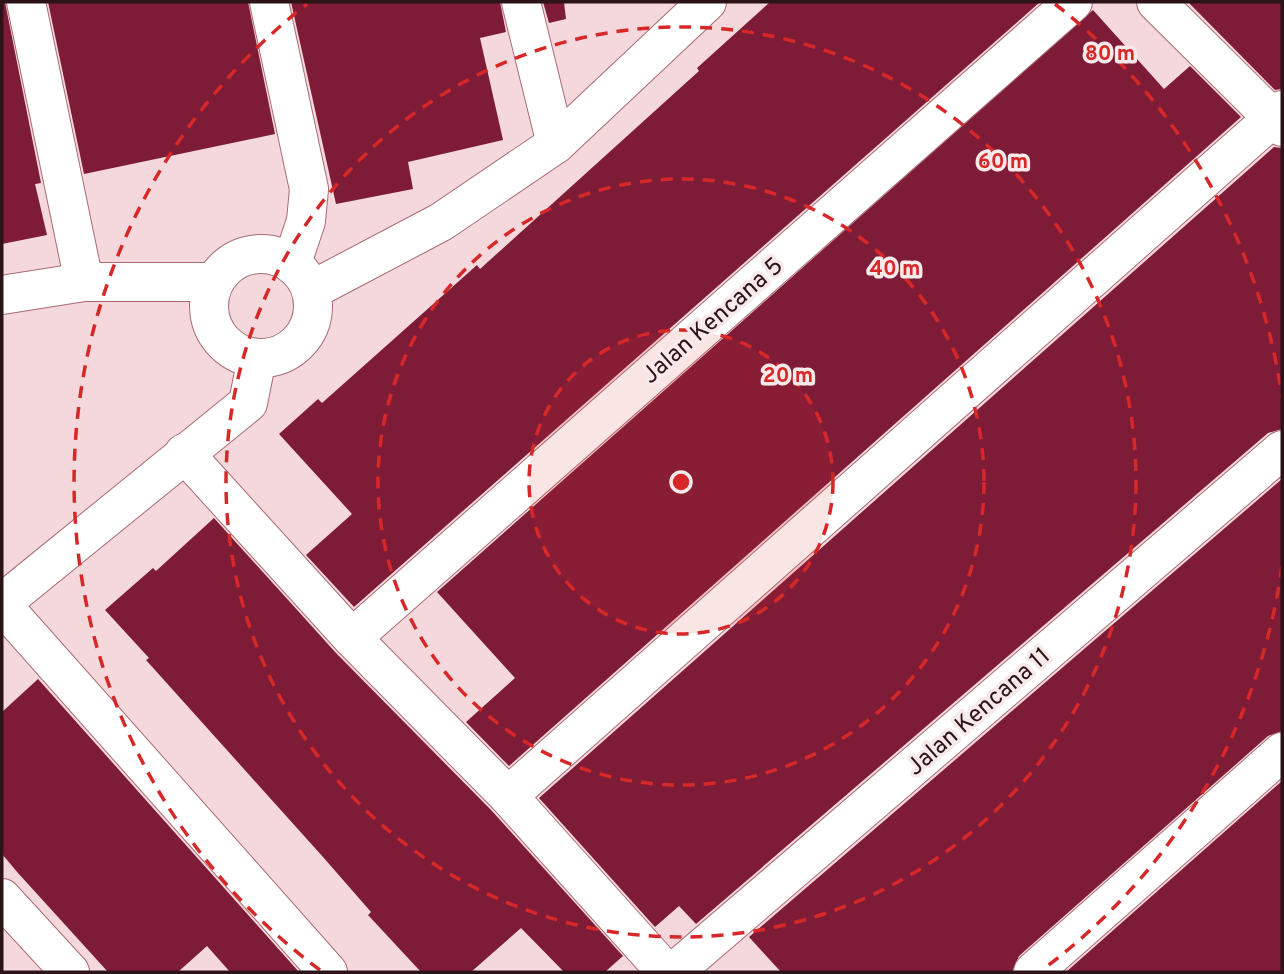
<svg xmlns="http://www.w3.org/2000/svg" width="1284" height="974" font-family="Overpass,sans-serif">
<style>
.building{fill:#7e1c37}
.lines{fill:none;stroke-linecap:round;stroke-linejoin:round}
.street-casing{stroke:#aa6a74;stroke-width:40}
.street{stroke:#fff;stroke-width:38}
.ring{fill:none;stroke:#d62828;stroke-width:3.5;stroke-dasharray:12 9}
.labels{text-anchor:middle;stroke-width:7;stroke-linejoin:round;paint-order:stroke}
.street-label{font-size:24px;fill:#2c1317;stroke:#f8e9eb}
.centre{fill:#d62828;stroke:#f8e9eb;stroke-width:3.5}
.ring-label{font-size:21px;text-anchor:middle;font-weight:bold;fill:#d62828;stroke:#f8e9eb;stroke-width:7;stroke-linejoin:round;paint-order:stroke}
</style>
<rect width="100%" height="100%" fill="#f5d8db"/>
<g class="building">
<polygon points="2,2 5,2 41,183 35,184 47,235 2,244"/>
<polygon points="48,2 248,2 275,134 84,174"/>
<polygon points="291,2 500,2 506,32 480,38 503,140 408,162 413,189 336,204"/>
<polygon points="543,2 564,2 566,19 549,23"/>
<polygon points="770,2 1040,2 354,607 306,555 352,514 279,434 318,399 322,403 477,265 480,269 699,71 697,68"/>
<polygon points="1188,2 1282,2 1282,89 1275,90"/>
<polygon points="1093,10 1164,89 1190,66 1241,117 509,766 466,722 515,678 437,592"/>
<polygon points="1274,147 1282,148 1282,429 1268,433 696,924 679,906 655,927 539,798"/>
<polygon points="1282,479 1282,731 1268,736 1019,956 1012,972 781,972 749,937"/>
<polygon points="214,518 336,653 492,811 623,956 605,972 564,972 521,928 471,972 421,972 368,915 371,912 323,857 146,660 149,658 105,610 153,568 156,571"/>
<polygon points="38,679 299,972 230,972 207,946 178,972 108,972 18,873 2,854 2,712"/>
<polygon points="1282,781 1282,972 1066,972"/>
</g>
<g class="lines">
<defs>
<g id="street">
<polyline points="26,2 84,282"/>
<polyline points="269,2 309,189 306,221 292,263"/>
<polyline points="521,2 556,144"/>
<polyline points="1156,2 1282,127"/>
<circle cx="261" cy="306" r="52"/>
<polyline points="312,290 441,222 556,144 707,2"/>
<polyline points="2,295 84,282 213,282"/>
<polyline points="184,453 352,638 508,796 666,972"/>
<polyline points="2,603 248,403 257,358"/>
<polyline points="2,605 328,972"/>
<polyline points="352,638 1073,2"/>
<polyline points="508,796 1282,110"/>
<polyline points="2,898 70,972"/>
<polyline points="674,972 1282,450"/>
<polyline points="1033,972 1282,752"/>
</g>
</defs>
<use href="#street" class="street-casing"/>
<use href="#street" class="street"/>
</g>
<circle cx="681" cy="482" r="152" fill="#d62828" fill-opacity=".12"/>
<g class="ring">
<circle cx="681" cy="482" r="152"/>
<circle cx="681" cy="482" r="303"/>
<circle cx="681" cy="482" r="455"/>
<path d="M1282 566A607 607 0 0 1 1042 970M320 970A607 607 0 0 1 307 4M1055 4A607 607 0 0 1 1282 398"/>
</g>
<g class="labels">
<g class="street-label">
<text transform="translate(712 320) rotate(-41)" y="8">Jalan Kencana 5</text>
<text transform="translate(978 711) rotate(-41)" y="8">Jalan Kencana 11</text>
</g>
</g>
<circle cx="681" cy="482" r="10" class="centre"/>
<g class="ring-label">
<text x="1110" y="60">80 m</text>
<text x="1003" y="168">60 m</text>
<text x="895" y="275">40 m</text>
<text x="788" y="382">20 m</text>
</g>
<rect width="1284" height="974" fill="none" stroke="#2c1317" stroke-width="7"/>
</svg>
